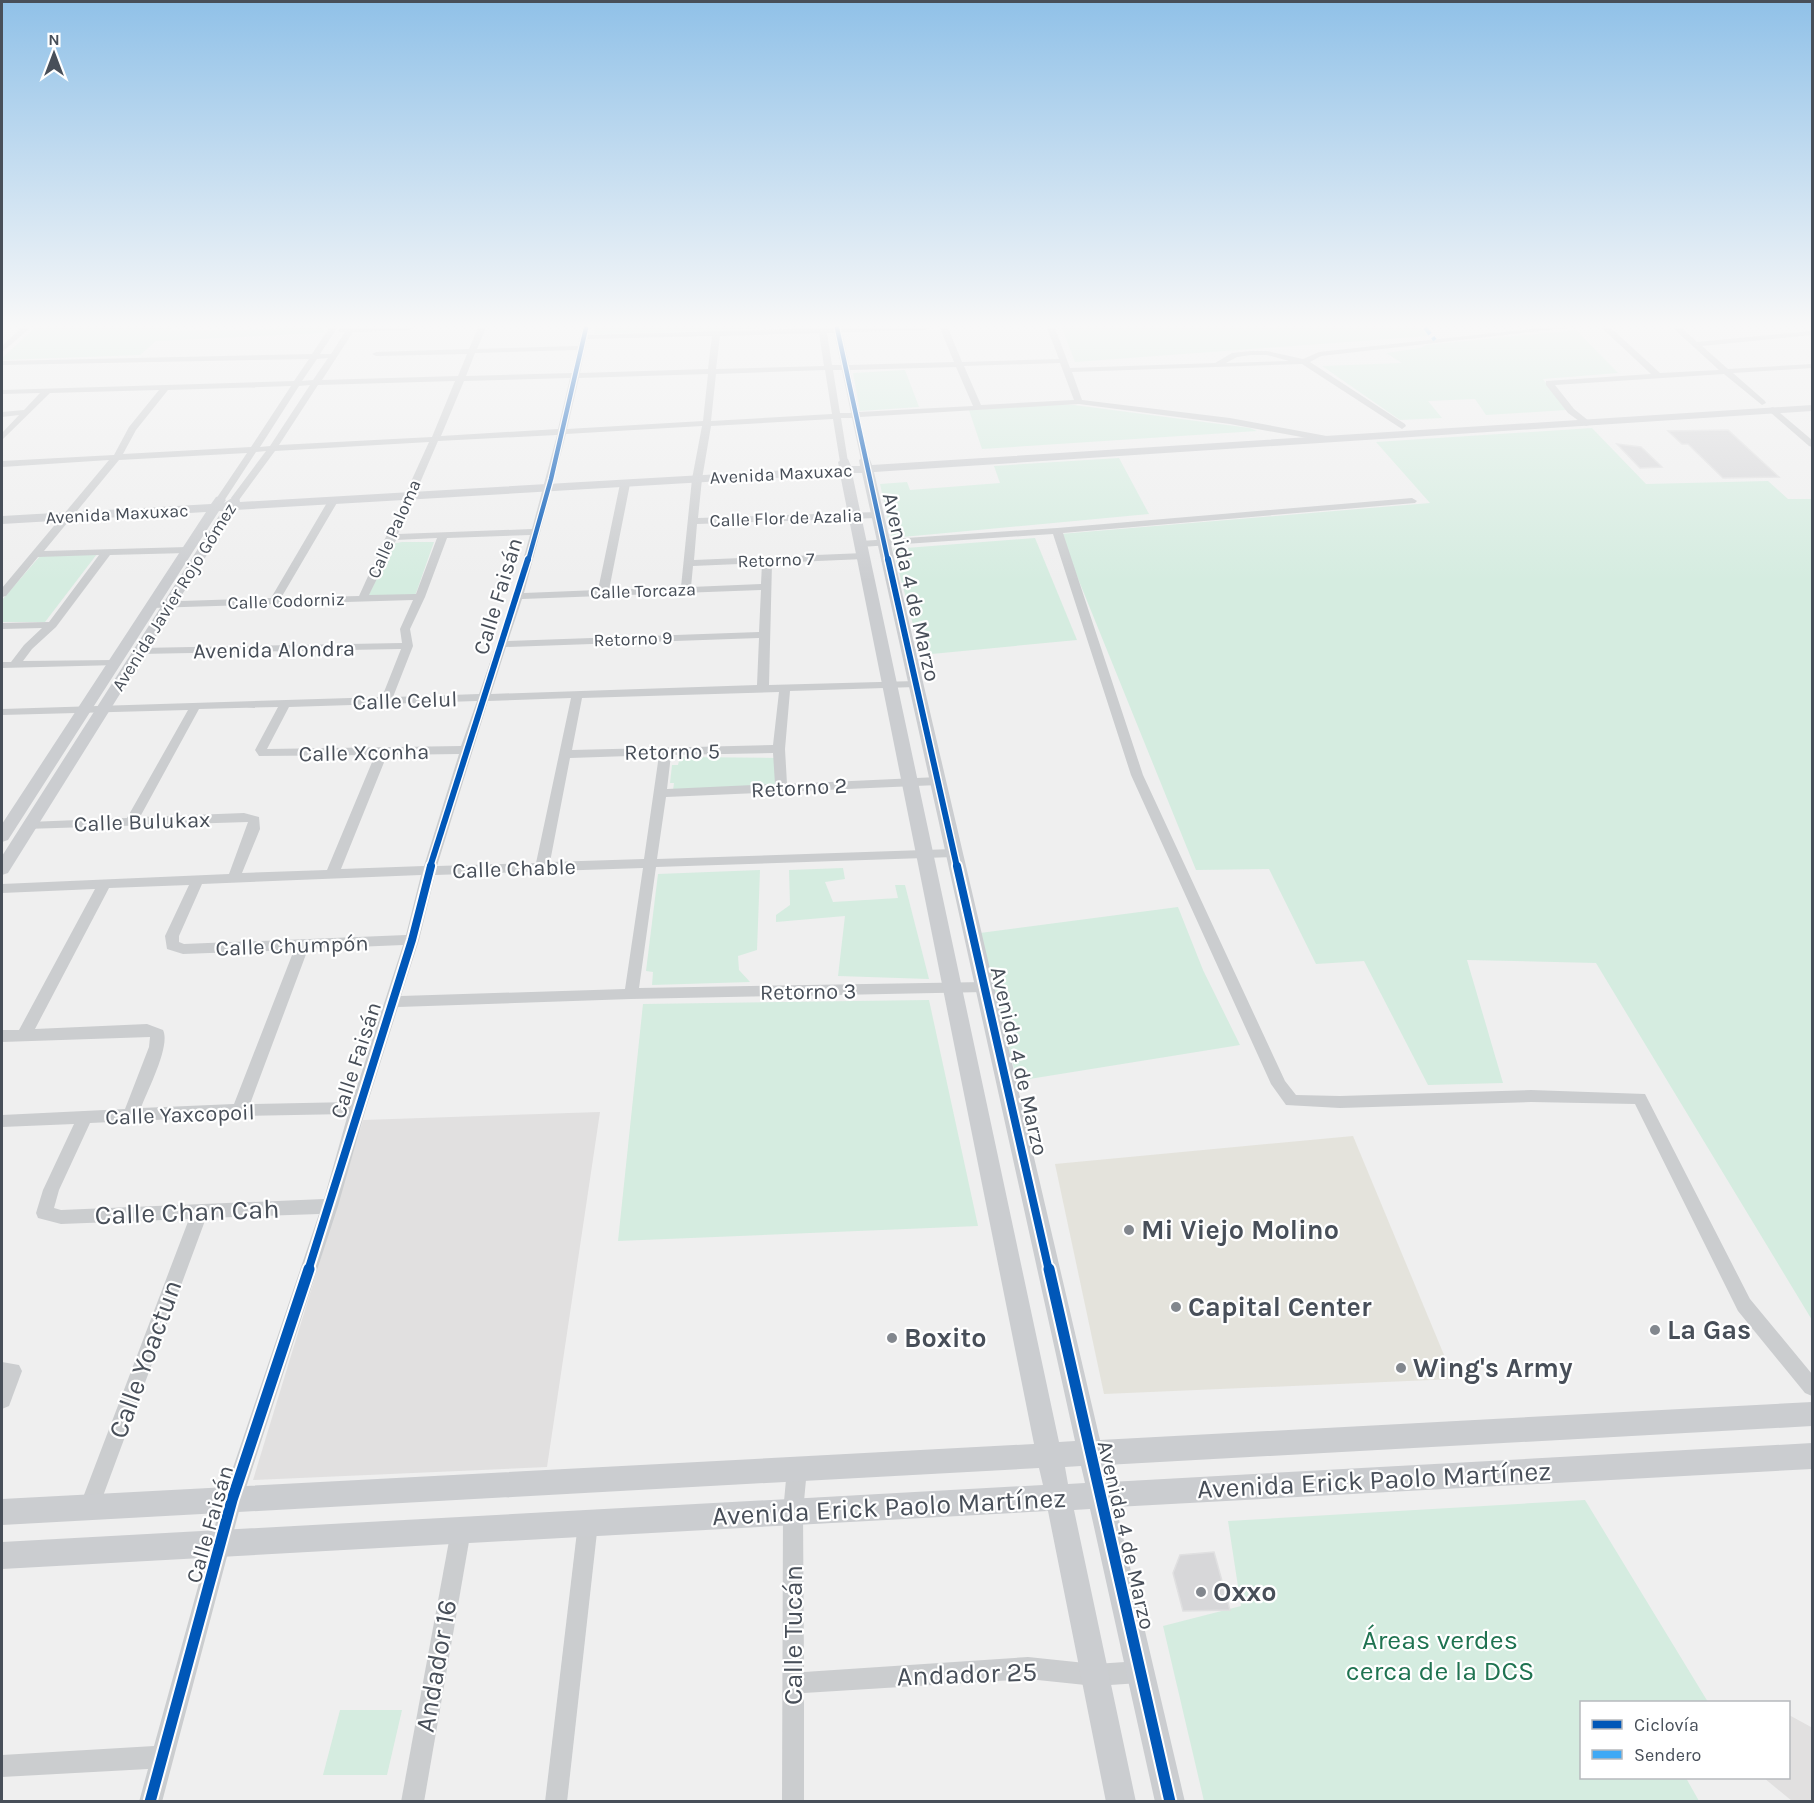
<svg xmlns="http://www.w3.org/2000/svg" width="1814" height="1803" font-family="Karla,sans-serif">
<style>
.commercial{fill:#e4e3dc}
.education{fill:#e1e0e0}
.green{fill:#d5ece0}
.building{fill:#d7d7d9;stroke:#e0e0e1;stroke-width:1.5}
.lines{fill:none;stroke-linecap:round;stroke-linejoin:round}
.street{fill:#cbcdcf;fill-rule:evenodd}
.secondary{fill:#cbcdd0;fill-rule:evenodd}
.quiet{stroke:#3fa9f5;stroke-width:4;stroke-dasharray:8 4;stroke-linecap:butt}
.cycleway-far3-casing{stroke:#fff;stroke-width:7}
.cycleway-far2-casing{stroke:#fff;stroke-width:9}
.cycleway-far1-casing{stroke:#fff;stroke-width:12}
.cycleway-casing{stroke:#fff;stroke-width:15}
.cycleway-far3{stroke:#0057b8;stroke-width:4.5}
.cycleway-far2{stroke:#0057b8;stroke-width:6}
.cycleway-far1{stroke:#0057b8;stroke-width:8}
.cycleway{stroke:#0057b8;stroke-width:11}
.poi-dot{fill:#82878e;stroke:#fff;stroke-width:2}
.labels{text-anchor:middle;stroke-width:4.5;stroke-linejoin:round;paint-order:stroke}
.far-street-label{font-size:18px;fill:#484f59;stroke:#fff}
.street-label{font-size:22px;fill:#484f59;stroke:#fff}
.near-street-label{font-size:27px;fill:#484f59;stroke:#fff}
.near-poi-label{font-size:27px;font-weight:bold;fill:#484f59;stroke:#fff;text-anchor:start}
.near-park-label{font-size:27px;fill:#1f7351;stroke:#fff}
</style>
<rect width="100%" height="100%" fill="#efefef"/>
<polygon class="commercial" points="1353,1136 1454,1379 1104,1394 1055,1164"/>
<g class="education">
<polygon points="600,1112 547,1467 253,1480 363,1120"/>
<polygon points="1789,1715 1811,1727 1812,1715 1812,1801 1792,1801 1764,1778 1788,1778"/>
</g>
<g class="green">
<polygon points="35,328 172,328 170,331 324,328 323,333 156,341 140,355 2,360 2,358"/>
<polygon points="595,328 756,328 756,329 594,334"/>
<polygon points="1062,328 1421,328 1428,336 1075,362"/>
<polygon points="1576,330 1618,373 1543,379 1566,410 1486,415 1475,399 1428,401 1442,418 1400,420 1322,366 1402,363 1386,353 1421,348 1426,345"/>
<polygon points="905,370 919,407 860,411 853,373"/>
<polygon points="1053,404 1074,405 1250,428 1257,431 982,449 969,410"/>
<polygon points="1592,428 1646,484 1768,481 1788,499 1812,499 1812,1320 1596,963 1467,960 1503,1083 1428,1085 1364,961 1316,964 1269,869 1196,870 1060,534 1430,503 1376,442"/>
<polygon points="1119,458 1149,514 892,538 880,484 907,482 910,490 1000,483 994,466"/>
<polygon points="1035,538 1077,640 921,655 893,549"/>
<polygon points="402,542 434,542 415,596 368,597 392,544"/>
<polygon points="97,554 45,622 2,622 2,600 40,556"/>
<polygon points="680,757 778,758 775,789 673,790 674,783 670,783 672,765 678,765"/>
<polygon points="843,868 845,879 825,882 833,902 898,898 895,885 905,885 929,979 838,976 845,916 776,922 776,915 790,905 789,870"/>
<polygon points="760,870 757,950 738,956 739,970 750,982 652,985 653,972 646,971 658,874"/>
<polygon points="1178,907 1203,970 1240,1045 1017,1081 980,933"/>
<polygon points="929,1000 978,1226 618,1241 643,1004"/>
<polygon points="1585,1500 1708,1702 1582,1702 1582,1778 1686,1778 1699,1801 1204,1801 1163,1626 1241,1606 1228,1521"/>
<polygon points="340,1710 402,1710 387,1775 323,1775"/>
</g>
<g class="building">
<polygon points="1728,430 1779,477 1723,478 1688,444 1682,444 1668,431"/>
<polygon points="1617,444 1641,447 1662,467 1640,468"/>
<polygon points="1214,1552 1230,1610 1183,1611 1173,1573 1180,1555"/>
</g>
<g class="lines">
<g class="street">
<polygon points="21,328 30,328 2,352 2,346"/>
<path d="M329,328h8l-17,26h11l14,-22h-6v-4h75l-4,2 -57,2 -31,48 136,-4 9,-22 -91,2 -4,-2 4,-2 93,-3 9,-21h8l-9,21 101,-3 4,-18h8l-2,7 230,-7h111l-4,2 -83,2 7,33 105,-3 -14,-34h8l14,34 97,-3 -12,-31h8l15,40 145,-5 17,-10 19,-2h16l36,8 16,-7 220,-24h27l-245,28 -11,6 95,62 1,2 -4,3 -100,-65 -230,8 10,28 148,18 102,19v4l-3,1 -99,-18 -151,-20 -219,13 9,43 -4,3 -4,-3 -9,-42h-11l7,44 -4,3 -4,-3 -7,-43 -122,7 -9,53 -4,39 179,-6 5,3 -5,3 -180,6 -3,36 170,-7 5,3 -5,3 -92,4 -3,122 147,-4 6,3 -6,3 -126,4 -5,58 2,35 151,-7 6,4 -6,4 -272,12 -9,62 297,-10 6,4 -6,4 -298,10 -17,121 346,-6 5,1 2,4 -2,4 -5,1 -354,7 -233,8 -32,101 -28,98 -96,294 -80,302h-23l9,-33 -146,8v-22l152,-9 68,-246 97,-286 -113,4 -110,297 -7,3 -7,-3 -3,-7 110,-289 -128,5 -23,-6 -2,-5 7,-23 31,-66 -72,3v-12l123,-6 24,-62 1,-10 -148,5v-12h17l76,-141 -93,4v-9l227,-10 19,-52 -223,7 -2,-3 6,-4 98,-4 61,-108 -186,5v-6l380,-12 19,-48 -261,5 -5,-3 5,-3 262,-5 -2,-14 13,-29 -261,8 -5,-3 5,-3 119,-4 57,-97 5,-3 5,3 -57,97 78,-2 70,-154 -154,9 -36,49h-6l-2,-2 35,-47 -10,1 -32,49 -3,1 -5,-3 31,-46 -128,7 -75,91 143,-4 5,3 -5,3 -77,2 -54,72 -24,22 -9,12 91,-1 6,3 -2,2 -116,3v-6h9l13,-17 18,-17 -40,1v-6l47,-1 50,-67 -61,2 -32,39 -4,1v-9l107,-128 -107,7v-6l112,-6 15,-28 30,-37 -109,3 -48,47v-7l17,-18 -17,2v-5l22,-2 16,-17 -38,1v-4l292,-9 15,-22 -307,6v-4l310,-7zM819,333l5,33 -108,3 4,-33zM827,333h7l7,32h-9zM712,336l-4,33 -128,4 7,-34zM577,350l-5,23 -106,3 9,-23zM1251,355h16l22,6 -63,2 11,-6zM328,358l-15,22 -11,1 15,-22zM1060,363l14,37 -93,5 -17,-39zM956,367l17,39 -114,6 -9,-42zM825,370l7,44 -121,7 5,-47zM833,370h9l9,43h-11zM708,374l-5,47 -136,8 12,-51zM570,378l-12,51 -117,7 23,-55zM455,381l-23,56 -153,8 39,-60zM310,385l-40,61 -10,1 39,-61zM291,386l-40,61 -128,7 13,-24 32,-40zM702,426l-10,53 -11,108 -72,3 21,-106 -5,-3 -5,3 -22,106 -74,3 42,-159zM557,435l-25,94 -134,5 40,-93zM530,535l-17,61 -34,98 -86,3 20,-51 -3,-17 15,-32 22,-59zM437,538l-21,56 -47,1 27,-55zM762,563l-1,21 -70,3 2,-21zM761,590l-2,42 -251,9 14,-42zM759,638l-2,47 -266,9 15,-47zM779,692l-6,53 -201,5 10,-52zM571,698l-35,165 -99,3 51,-165zM477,701l-16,45 -194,3 22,-42zM278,707l-23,43 4,6 116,-1 -48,115 -85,3 18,-44 -1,-12 -15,-4 -104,4 59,-108zM773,753l2,31 -108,5 4,-34zM459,754l-35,112 -83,3 46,-114zM659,755l-15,104 -94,3 20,-104zM643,868l-18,121 -224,7 18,-56 16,-65zM421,875l-15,60 -222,9 -5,-2v-6l23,-52zM189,885l-24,51 2,13 16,5 111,-4 -60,154 -93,4c6,-17 30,-62 22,-78l-16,-6 -112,5 74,-141zM403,945l-51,157 -102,2 58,-155zM348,1114l-24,85 -263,11 -7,-2 5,-18 31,-67 150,-7z"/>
<polygon points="1602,328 1611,328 1660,373 1719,370 1673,328 1682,328 1697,342 1812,331 1812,335 1702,346 1728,369 1812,364 1812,368 1733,373 1765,401 1766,403 1762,405 1724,374 1555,385 1574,409 1589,421 1589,425 1586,426 1568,413 1546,385 1546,381 1651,374"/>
<polygon points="1773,407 1812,440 1812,447 1809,446 1770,412 1770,408"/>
<polygon points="1412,498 1417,501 1415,503 1063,533 1143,775 1285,1081 1296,1095 1340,1096 1531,1090 1645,1094 1750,1299 1812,1374 1812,1396 1805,1393 1738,1311 1635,1104 1531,1102 1340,1108 1286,1105 1271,1084 1131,775 1053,534 861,547 856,544 861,541 1057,528"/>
<polygon points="2,1362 19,1365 22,1371 9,1406 2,1409"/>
<polygon points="797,1459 804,1462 807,1469 803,1512 804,1672 1028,1657 1095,1664 1140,1661 1148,1664 1151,1672 1148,1680 1140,1683 1095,1686 1028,1679 804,1693 804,1802 782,1802 783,1512 787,1469 790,1462"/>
<polygon points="588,1513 595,1516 598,1523 567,1802 545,1802 578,1523 581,1516"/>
<polygon points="461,1520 468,1523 471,1530 424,1802 401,1802 451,1530 454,1523"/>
</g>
<path class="secondary" d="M1812,405v6l-938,61 226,968 712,-38v24l-706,39 4,17 702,-39v26l-696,38 69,295h-30l-65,-293 -16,1 62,292h-30l-58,-291 -1046,58v-27l1041,-57 -4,-17 -1037,57v-26l1032,-55 -194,-970 -605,36 -227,363 -6,2v-19l220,-345h-3l-211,329 -6,2v-18l204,-312 -204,12v-8l209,-12 5,-7 4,-1 6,4 -2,3 11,-7 4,1 1,5 599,-35 -1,-5 6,-4 4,1 3,7h9l-1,-6 6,-4 4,1 3,8zM852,473h10l213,968 -16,1zM1081,1466l4,17 -17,1 -3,-17z"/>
<polyline class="quiet" points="1425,328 1435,340"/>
<defs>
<g id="cycleway-far3">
<polyline points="837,328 888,561"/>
<polyline points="528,561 551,479 586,328"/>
</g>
<g id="cycleway-far2">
<polyline points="888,559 957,867"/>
<polyline points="430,867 528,559"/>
</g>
<g id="cycleway-far1">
<polyline points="957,866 1049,1271"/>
<polyline points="308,1271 412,940 431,866"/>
</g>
<g id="cycleway">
<polyline points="1049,1269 1170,1802"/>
<polyline points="150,1802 232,1500 309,1269"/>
</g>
</defs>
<use href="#cycleway-far3" class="cycleway-far3-casing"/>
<use href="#cycleway-far2" class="cycleway-far2-casing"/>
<use href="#cycleway-far1" class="cycleway-far1-casing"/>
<use href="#cycleway" class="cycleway-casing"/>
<use href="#cycleway-far3" class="cycleway-far3"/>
<use href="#cycleway-far2" class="cycleway-far2"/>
<use href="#cycleway-far1" class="cycleway-far1"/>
<use href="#cycleway" class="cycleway"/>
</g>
<linearGradient id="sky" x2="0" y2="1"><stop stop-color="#90c1e8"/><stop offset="0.56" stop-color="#f8f8f8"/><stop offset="1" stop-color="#f8f8f8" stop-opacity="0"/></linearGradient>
<rect width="1814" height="581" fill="url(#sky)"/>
<g class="poi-dot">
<circle cx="1129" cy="1230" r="6"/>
<circle cx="1176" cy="1307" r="6"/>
<circle cx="1655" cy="1330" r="6"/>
<circle cx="892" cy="1338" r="6"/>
<circle cx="1401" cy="1368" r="6"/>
<circle cx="1201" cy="1592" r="6"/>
</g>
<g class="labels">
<g class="far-street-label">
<text transform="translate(781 474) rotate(-3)" y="6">Avenida Maxuxac</text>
<text transform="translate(117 514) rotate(-3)" y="6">Avenida Maxuxac</text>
<text transform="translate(786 518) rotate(-2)" y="6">Calle Flor de Azalia</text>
<text transform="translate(394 529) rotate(-66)" y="6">Calle Paloma</text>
<text transform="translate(776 560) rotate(-2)" y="6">Retorno 7</text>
<text transform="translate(643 591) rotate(-2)" y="6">Calle Torcaza</text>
<text transform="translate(174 597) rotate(-58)" y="6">Avenida Javier Rojo Gómez</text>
<text transform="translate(286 601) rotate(-2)" y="6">Calle Codorniz</text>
<text transform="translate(633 639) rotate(-2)" y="6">Retorno 9</text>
</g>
<g class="street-label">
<text transform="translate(912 587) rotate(77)" y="8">Avenida 4 de Marzo</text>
<text transform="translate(497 596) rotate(-73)" y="8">Calle Faisán</text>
<text transform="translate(274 649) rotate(-1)" y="8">Avenida Alondra</text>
<text transform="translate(405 700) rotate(-2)" y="8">Calle Celul</text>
<text transform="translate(672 751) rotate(-1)" y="8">Retorno 5</text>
<text transform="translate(364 752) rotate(-1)" y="8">Calle Xconha</text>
<text transform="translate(799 787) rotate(-3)" y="8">Retorno 2</text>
<text transform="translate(142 821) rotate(-2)" y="8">Calle Bulukax</text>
<text transform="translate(514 868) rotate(-2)" y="8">Calle Chable</text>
<text transform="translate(292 945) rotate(-2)" y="8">Calle Chumpón</text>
<text transform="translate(808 991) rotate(-1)" y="8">Retorno 3</text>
<text transform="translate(355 1060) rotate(-72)" y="8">Calle Faisán</text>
<text transform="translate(1020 1061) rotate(77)" y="8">Avenida 4 de Marzo</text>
<text transform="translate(180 1114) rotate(-2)" y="8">Calle Yaxcopoil</text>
<text transform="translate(209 1524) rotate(-74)" y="8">Calle Faisán</text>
<text transform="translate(1127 1535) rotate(77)" y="8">Avenida 4 de Marzo</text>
</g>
<g class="near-street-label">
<text transform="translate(187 1212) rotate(-2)" y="9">Calle Chan Cah</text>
<text transform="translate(145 1359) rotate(-70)" y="9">Calle Yoactun</text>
<text transform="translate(1374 1480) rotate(-3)" y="9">Avenida Erick Paolo Martínez</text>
<text transform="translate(889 1507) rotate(-3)" y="9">Avenida Erick Paolo Martínez</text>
<text transform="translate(793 1635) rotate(-90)" y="9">Calle Tucán</text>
<text transform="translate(436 1666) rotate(-80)" y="9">Andador 16</text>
<text transform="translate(967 1674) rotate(-2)" y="9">Andador 25</text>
</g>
<g class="near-poi-label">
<text x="1141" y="1239">Mi Viejo Molino</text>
<text x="1188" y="1316">Capital Center</text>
<text x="1667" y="1339">La Gas</text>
<text x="904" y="1347">Boxito</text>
<text x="1413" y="1377">Wing's Army</text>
<text x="1213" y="1601">Oxxo</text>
</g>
<g class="near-park-label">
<text x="1440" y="1649">Áreas verdes<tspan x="1440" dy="31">cerca de la DCS</tspan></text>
</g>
</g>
<rect width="1814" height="1803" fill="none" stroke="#484f59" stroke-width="6"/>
<rect x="1580" y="1701" width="210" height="78" fill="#ffffff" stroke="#b6b9bd" stroke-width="1.5"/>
<rect x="1592" y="1720" width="30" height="9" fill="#0057b8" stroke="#b6b9bd" stroke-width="1.5"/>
<text x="1634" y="1731" font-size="18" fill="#484f59">Ciclovía</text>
<rect x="1592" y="1750" width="30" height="9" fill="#3fa9f5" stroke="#b6b9bd" stroke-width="1.5"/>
<text x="1634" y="1761" font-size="18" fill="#484f59">Sendero</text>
<g transform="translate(54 54)" stroke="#ffffff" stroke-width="4.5" paint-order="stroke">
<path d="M0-4.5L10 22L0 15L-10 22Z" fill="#484f59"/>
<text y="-9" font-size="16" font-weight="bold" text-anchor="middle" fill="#484f59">N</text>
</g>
</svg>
